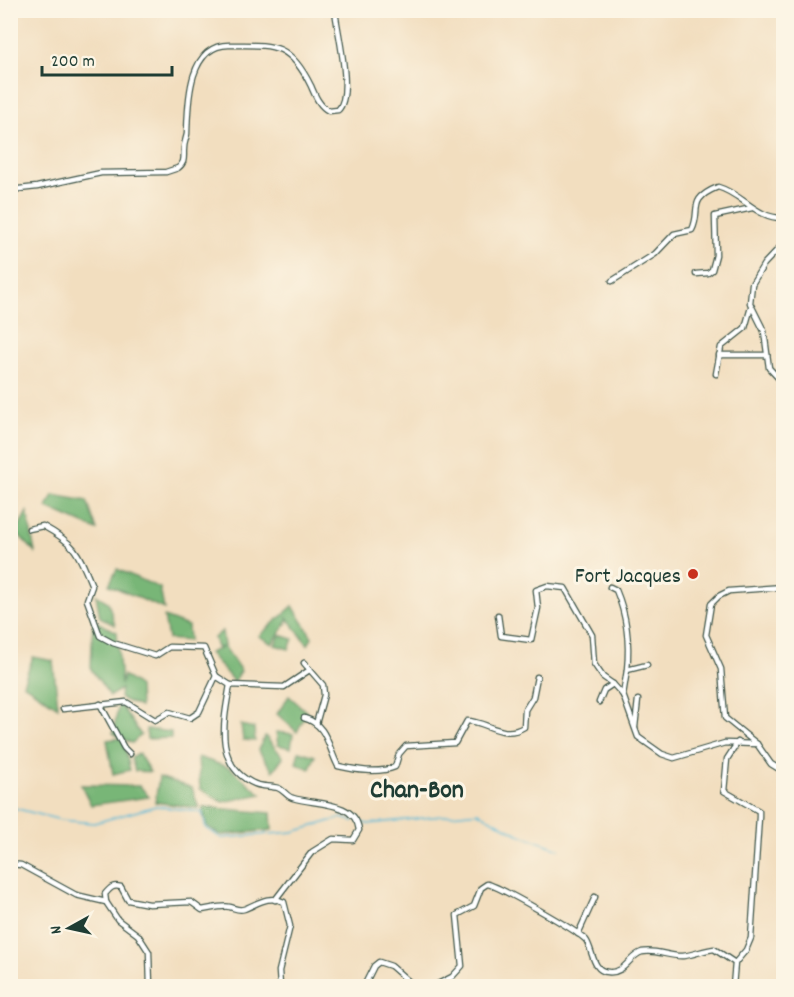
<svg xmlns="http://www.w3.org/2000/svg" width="794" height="997" font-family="Dekko,sans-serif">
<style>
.forest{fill:#78b677;stroke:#4c7a56;stroke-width:1.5}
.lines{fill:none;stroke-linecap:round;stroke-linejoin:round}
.stream{stroke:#59bad7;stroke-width:1.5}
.minor-casing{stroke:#3f5549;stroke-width:7}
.minor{stroke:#fff;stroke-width:4.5}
.poi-dot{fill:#c8321e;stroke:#fcf5e5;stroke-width:2}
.labels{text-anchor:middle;stroke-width:6;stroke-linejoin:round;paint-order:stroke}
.poi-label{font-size:22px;fill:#1f3d34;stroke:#fcf5e5;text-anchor:end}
.quarter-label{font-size:26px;font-weight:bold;fill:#1f3d34;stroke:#fcf5e5}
</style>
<rect width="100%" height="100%" fill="#fcf5e5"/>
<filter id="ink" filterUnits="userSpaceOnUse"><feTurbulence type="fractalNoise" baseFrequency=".0167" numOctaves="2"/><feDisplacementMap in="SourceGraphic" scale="12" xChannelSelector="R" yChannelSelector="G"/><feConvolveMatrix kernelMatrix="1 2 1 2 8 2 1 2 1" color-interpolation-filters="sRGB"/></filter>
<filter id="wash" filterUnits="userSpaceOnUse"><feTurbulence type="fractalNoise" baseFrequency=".008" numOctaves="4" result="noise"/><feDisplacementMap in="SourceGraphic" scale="24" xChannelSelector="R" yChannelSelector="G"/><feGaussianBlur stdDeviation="1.35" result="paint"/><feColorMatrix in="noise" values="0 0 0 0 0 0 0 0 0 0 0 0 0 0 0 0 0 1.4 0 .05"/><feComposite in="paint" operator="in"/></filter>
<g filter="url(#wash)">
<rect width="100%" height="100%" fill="#f2debf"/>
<g class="forest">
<polygon points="53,495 87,501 97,530 47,508"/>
<polygon points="27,512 35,552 16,532"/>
<polygon points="117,569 160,588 164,609 109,585"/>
<polygon points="96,595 108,602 115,625 100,617"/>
<polygon points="293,606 312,637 308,645 286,616 288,621 272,644 259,636"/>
<polygon points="164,617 188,626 189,641 168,639"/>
<polygon points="93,620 117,632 121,685 123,675 139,687 140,707 120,698 121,689 110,696 91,669"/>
<polygon points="222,631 224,646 241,671 234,682 209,653 223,647 217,648 214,638"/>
<polygon points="280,635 293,639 289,649 275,645"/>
<polygon points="33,657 53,661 58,707 23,684"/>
<polygon points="289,696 307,712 297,732 277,714"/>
<polygon points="119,703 141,735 132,743 123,739 130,770 113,774 107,740 122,738 113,733"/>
<polygon points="241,725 254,728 255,741 243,740"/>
<polygon points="146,729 171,732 171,738 147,739"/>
<polygon points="276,732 293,734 291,748 278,745"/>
<polygon points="265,736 283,757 273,771 258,750"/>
<polygon points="299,751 315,756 310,769 296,763"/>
<polygon points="139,754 150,772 135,771 131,757"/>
<polygon points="198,757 230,768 261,794 223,802 200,789"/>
<polygon points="159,777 192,788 199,808 155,802"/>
<polygon points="81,785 140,786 149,797 91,805"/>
<polygon points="202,807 271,813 272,830 220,835 207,826"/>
</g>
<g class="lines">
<g class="stream">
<polyline points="10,807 61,820 94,823 156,806 202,812 206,828 221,838 293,832 341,818 354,821"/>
<polyline points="359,822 368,824 478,812 518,834 559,849"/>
</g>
</g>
</g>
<g filter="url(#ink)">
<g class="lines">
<defs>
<g id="minor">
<path d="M10,190l27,-3 64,-14 65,-1 12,-4c8,-6 5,-11 6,-20 0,-5 2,-9 3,-14 1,-28 0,-89 42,-89 43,0 60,-4 82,41 4,9 8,20 18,25l9,-1c16,-15 -1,-79 -3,-100"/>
<polyline points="784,243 764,264 752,284 750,303 764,331 769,368 784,384"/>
<polyline points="696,274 708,273 712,270 716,255 715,216 752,208"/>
<path d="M612,281l43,-27 19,-20 18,-4c10,-20 -6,-30 26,-43 25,7 38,32 66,31"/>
<polyline points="719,355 767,355"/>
<polyline points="716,374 721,347 745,328 751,307"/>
<path d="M29,529l14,-3c33,18 35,26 49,60l-5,14 13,36 13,7 42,13 14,-9 35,1 12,28 14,9"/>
<path d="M610,587l6,3c11,26 14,52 11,80"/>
<polyline points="784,587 729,591 719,596 711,604 706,635 721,669 725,718 757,744 771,764 784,772"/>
<polyline points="498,615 501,636 531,640 538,608 536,590 547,586 565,588 592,635 594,664 603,677 613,684 623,695 638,737 662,754 674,758 725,743 757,744"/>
<polyline points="304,663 323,685 324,695 316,724"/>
<polyline points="623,695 627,670 647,665"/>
<polyline points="599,702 604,690 613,684"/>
<polyline points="100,704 124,748 130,754"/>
<polyline points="63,709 126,702 155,720 169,712 190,718 199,712 216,676"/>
<path d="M304,718c23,6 24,29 34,48 18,4 40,8 57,1l4,-13 7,-8 49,-3 12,-22c20,0 35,19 57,6l1,-17 8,-13 4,-20"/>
<polyline points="635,727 638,700"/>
<polyline points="10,864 21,865 76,895 106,902 118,920 138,935 149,952 150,986"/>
<path d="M275,900l37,-48 21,-13 20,1 6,-10c-4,-30 -44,-25 -66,-32 -6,-1 -9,-8 -15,-10 -7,-2 -16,-1 -23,-4 -42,-18 -31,-64 -25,-99l54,2 24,-16"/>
<path d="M106,902l-1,-8c6,-7 8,-9 16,-7l7,13 21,4 42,-2 11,8c7,-1 22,-5 28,-3 5,1 8,4 14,2 12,-4 24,-15 40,-7l6,24 -11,45 1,15"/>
<polyline points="578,934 595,897"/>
<polyline points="735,963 746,950 751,938 759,817 759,811 724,791 727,759 738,742"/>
<polyline points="364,986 374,966 379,962 391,966 414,986"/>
<path d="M434,986l18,-9 10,-11 -5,-51 17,-9 7,-18 6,-4c10,1 91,47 99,56 7,10 6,31 22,32 17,2 21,-16 34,-20 14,-3 27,5 41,4 10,-1 21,-6 31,-7l21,14 -2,23"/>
</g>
</defs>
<use href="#minor" class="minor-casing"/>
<use href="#minor" class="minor"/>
</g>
</g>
<circle class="poi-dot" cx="693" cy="574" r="6"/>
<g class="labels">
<g class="poi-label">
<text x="681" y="582">Fort Jacques</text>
</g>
<g class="quarter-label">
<text x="417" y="797">Chan-Bon</text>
</g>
</g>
<rect width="794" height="997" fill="none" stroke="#fcf5e5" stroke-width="36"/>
<g transform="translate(69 928) rotate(262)" stroke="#fcf5e5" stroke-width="4.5" paint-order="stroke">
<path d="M0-4.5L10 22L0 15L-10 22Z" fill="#1f3d34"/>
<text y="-9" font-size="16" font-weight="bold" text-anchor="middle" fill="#1f3d34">N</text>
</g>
<path d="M42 66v9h130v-9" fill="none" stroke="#1f3d34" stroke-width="3"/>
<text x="51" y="66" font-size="18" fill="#1f3d34" stroke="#fcf5e5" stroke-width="4.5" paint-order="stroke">200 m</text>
</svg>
